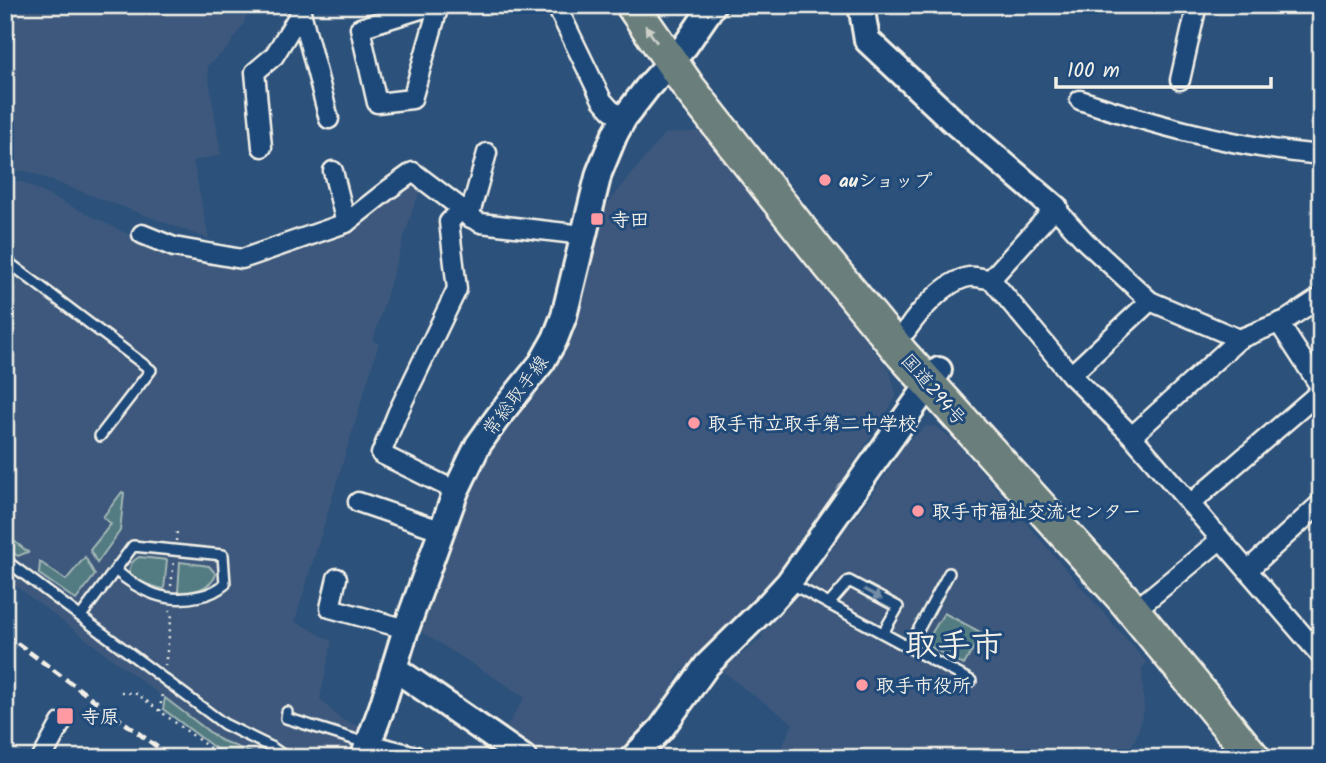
<svg xmlns="http://www.w3.org/2000/svg" width="1326" height="763" font-family="Kalam,'Klee One',sans-serif">
<style>
.built{fill:#3c597c}
.green{fill:#527b82;stroke:#a3b6b5;stroke-width:2}
.lines{fill:none;stroke-linecap:round;stroke-linejoin:round}
.lane-casing{stroke:#f4f1e8;stroke-width:14}
.street-casing{stroke:#f4f1e8;stroke-width:23}
.secondary-casing{stroke:#f4f1e8;stroke-width:30}
.highway-casing{stroke:#f4f1e8;stroke-width:37}
.path{stroke:#f4f1e8;stroke-width:2.5;stroke-dasharray:2 5;stroke-linecap:butt}
.lane{stroke:#1f4a7a;stroke-width:9}
.street{stroke:#1f4a7a;stroke-width:18}
.secondary{stroke:#1f4a7a;stroke-width:24}
.highway{stroke:#6b7f7c;stroke-width:32}
.rail{stroke:#f4f1e8;stroke-width:4.5;stroke-dasharray:10 5;stroke-linecap:butt}
.oneway{fill:#cbcfc8}
.oneway2{fill:#748da6}
.poi-dot{fill:#ff9aa2;stroke:#1f4a7a;stroke-width:2.5}
.labels{text-anchor:middle;stroke-width:6;stroke-linejoin:round;paint-order:stroke}
.poi-label{font-size:19px;font-weight:bold;fill:#f4f1e8;stroke:#1f4a7a;text-anchor:start}
.street-label{font-size:19px;fill:#f4f1e8;stroke:#1f4a7a}
.town-label{font-size:33px;font-weight:bold;fill:#f4f1e8;stroke:#1f4a7a}
</style>
<rect width="100%" height="100%" fill="#2c517b"/>
<filter id="ink" filterUnits="userSpaceOnUse"><feTurbulence type="fractalNoise" baseFrequency=".0143" numOctaves="2"/><feDisplacementMap in="SourceGraphic" scale="14" xChannelSelector="R" yChannelSelector="G"/><feConvolveMatrix kernelMatrix="1 2 1 2 8 2 1 2 1" color-interpolation-filters="sRGB"/></filter>
<g filter="url(#ink)">
<g class="built">
<polygon points="5,5 249,5 244,23 228,48 207,66 221,155 193,161 209,239 26,171 5,171"/>
<polygon points="701,131 890,371 897,396 770,592 679,674 651,727 618,758 534,758 501,735 525,697 418,630 487,446 532,400 567,338 582,298 601,212 664,134"/>
<polygon points="415,178 423,184 413,208 373,341 379,343 295,621 332,641 320,699 340,719 364,728 352,758 264,758 220,740 5,578 5,180 22,182 183,261 264,259"/>
<polygon points="926,426 937,427 955,441 1147,663 1142,669 1144,710 1137,735 1130,749 1129,758 740,758 745,754 778,756 793,723 746,690 721,670 719,661 723,660 732,662 762,638 762,634 809,583 838,539 875,491 905,444"/>
</g>
<g class="green">
<polygon points="122,492 124,493 120,531 97,563 90,550 111,524 103,517"/>
<polygon points="5,534 28,552 18,556 5,548"/>
<polygon points="85,557 95,575 76,600 39,574 40,562 66,580"/>
<path d="M139,557l28,3 -3,29c-13,-3 -25,-6 -34,-16 -1,-8 2,-12 9,-16z"/>
<path d="M180,562l29,4 7,8c-4,15 -24,18 -38,18z"/>
<polygon points="944,613 982,633 964,665 925,644"/>
<polygon points="165,698 220,740 264,758 228,758 163,709"/>
</g>
<g class="lines">
<defs>
<g id="lane">
<polyline points="5,273 12,265 151,370 100,436"/>
<polyline points="5,560 224,724 271,747 287,758"/>
<polyline points="790,583 971,681"/>
<polyline points="829,604 849,581 898,607 883,633"/>
<path d="M81,616l52,-70 90,9 2,29c-8,7 -15,10 -25,12 -34,8 -59,-4 -85,-26"/>
<polyline points="909,647 949,573"/>
<polyline points="287,712 286,718 366,743"/>
</g>
<g id="street">
<polyline points="301,5 301,12 329,119"/>
<polyline points="434,5 360,28 377,103 412,99 439,5"/>
<polyline points="556,5 602,100 611,110 624,118"/>
<polyline points="1180,80 1197,5"/>
<path d="M1080,100c77,26 159,48 241,55"/>
<polyline points="262,147 255,72 274,56 301,12"/>
<polyline points="333,171 346,223"/>
<polyline points="464,212 469,217 487,153"/>
<polyline points="469,217 481,223 583,235"/>
<polyline points="142,234 174,247 242,259 346,223 389,189 413,172 462,209 449,222 457,289 397,414 381,454 456,491"/>
<polyline points="1321,297 1286,320 1239,339 1150,301 1086,242 1055,208 991,279 1071,375 1132,436 1321,656"/>
<polyline points="1279,323 1321,388"/>
<path d="M906,331c13,-19 39,-50 63,-54 6,-1 15,2 22,2"/>
<polyline points="1071,375 1150,301"/>
<polyline points="1132,436 1239,339"/>
<polyline points="358,502 440,530"/>
<polyline points="1190,504 1321,391"/>
<polyline points="1248,570 1321,503"/>
<polyline points="337,578 330,608 406,629"/>
<polyline points="1134,611 1220,540"/>
<polyline points="368,744 416,756"/>
<polyline points="42,758 61,723"/>
</g>
<g id="secondary">
<polyline points="861,5 867,40 953,121 1055,208"/>
<polyline points="394,668 524,758"/>
<polyline points="363,758 382,707 406,629 456,491 478,445 498,417 542,362 555,339 564,316 599,173 615,134 624,118 647,88 685,46 713,5"/>
<polyline points="633,758 661,729 707,665 769,604 789,582 939,370"/>
</g>
<polyline id="highway" points="632,5 690,89 820,254 902,354 1123,598 1254,758"/>
</defs>
<use href="#lane" class="lane-casing"/>
<use href="#street" class="street-casing"/>
<use href="#secondary" class="secondary-casing"/>
<use href="#highway" class="highway-casing"/>
<g class="path">
<polyline points="176,541 177,531"/>
<polyline points="171,586 174,561"/>
<polyline points="165,666 172,614 170,610"/>
<polyline points="121,692 137,694 223,758"/>
<polyline points="160,711 162,693"/>
</g>
<use href="#lane" class="lane"/>
<use href="#street" class="street"/>
<use href="#secondary" class="secondary"/>
<use href="#highway" class="highway"/>
<polyline class="rail" points="5,634 172,758"/>
</g>
<defs><path id="oneway-solid" d="M-6-.8H1V-3.2L6.5 0L1 3.2V.8H-6Z" transform="scale(1.75)"/></defs>
<use class="oneway" href="#oneway-solid" transform="translate(651 34) rotate(-124)"/>
<use class="oneway2" href="#oneway-solid" transform="translate(873 594) rotate(29)"/>
</g>
<g class="poi-dot">
<circle cx="825" cy="180" r="7"/>
<rect x="590" y="212" width="14" height="14" rx="3.5"/>
<circle cx="694" cy="423" r="7"/>
<circle cx="918" cy="511" r="7"/>
<circle cx="862" cy="685" r="7"/>
<rect x="56" y="707" width="18" height="18" rx="3.5"/>
</g>
<g class="labels">
<g class="poi-label">
<text x="839" y="187">auショップ</text>
<text x="611" y="226">寺田</text>
<text x="708" y="430">取手市立取手第二中学校</text>
<text x="932" y="518">取手市福祉交流センター</text>
<text x="876" y="692">取手市役所</text>
<text x="81" y="723">寺原</text>
</g>
<g class="street-label">
<text transform="translate(934 389) rotate(49)" y="7">国道294号</text>
<text transform="translate(515 395) rotate(-53)" y="7">常総取手線</text>
</g>
<g class="town-label">
<text x="954" y="656">取手市</text>
</g>
</g>
<rect width="1326" height="763" fill="none" stroke="#1f4a7a" stroke-width="28"/>
<rect x="14" y="14" width="1298" height="735" fill="none" stroke="#f4f1e8" stroke-width="2.5" filter="url(#ink)"/>
<path d="M1056 77v10h215v-10" fill="none" stroke="#f4f1e8" stroke-width="3.5"/>
<text x="1067" y="77" font-size="21" fill="#f4f1e8" stroke="#1f4a7a" stroke-width="5" paint-order="stroke">100 m</text>
</svg>
